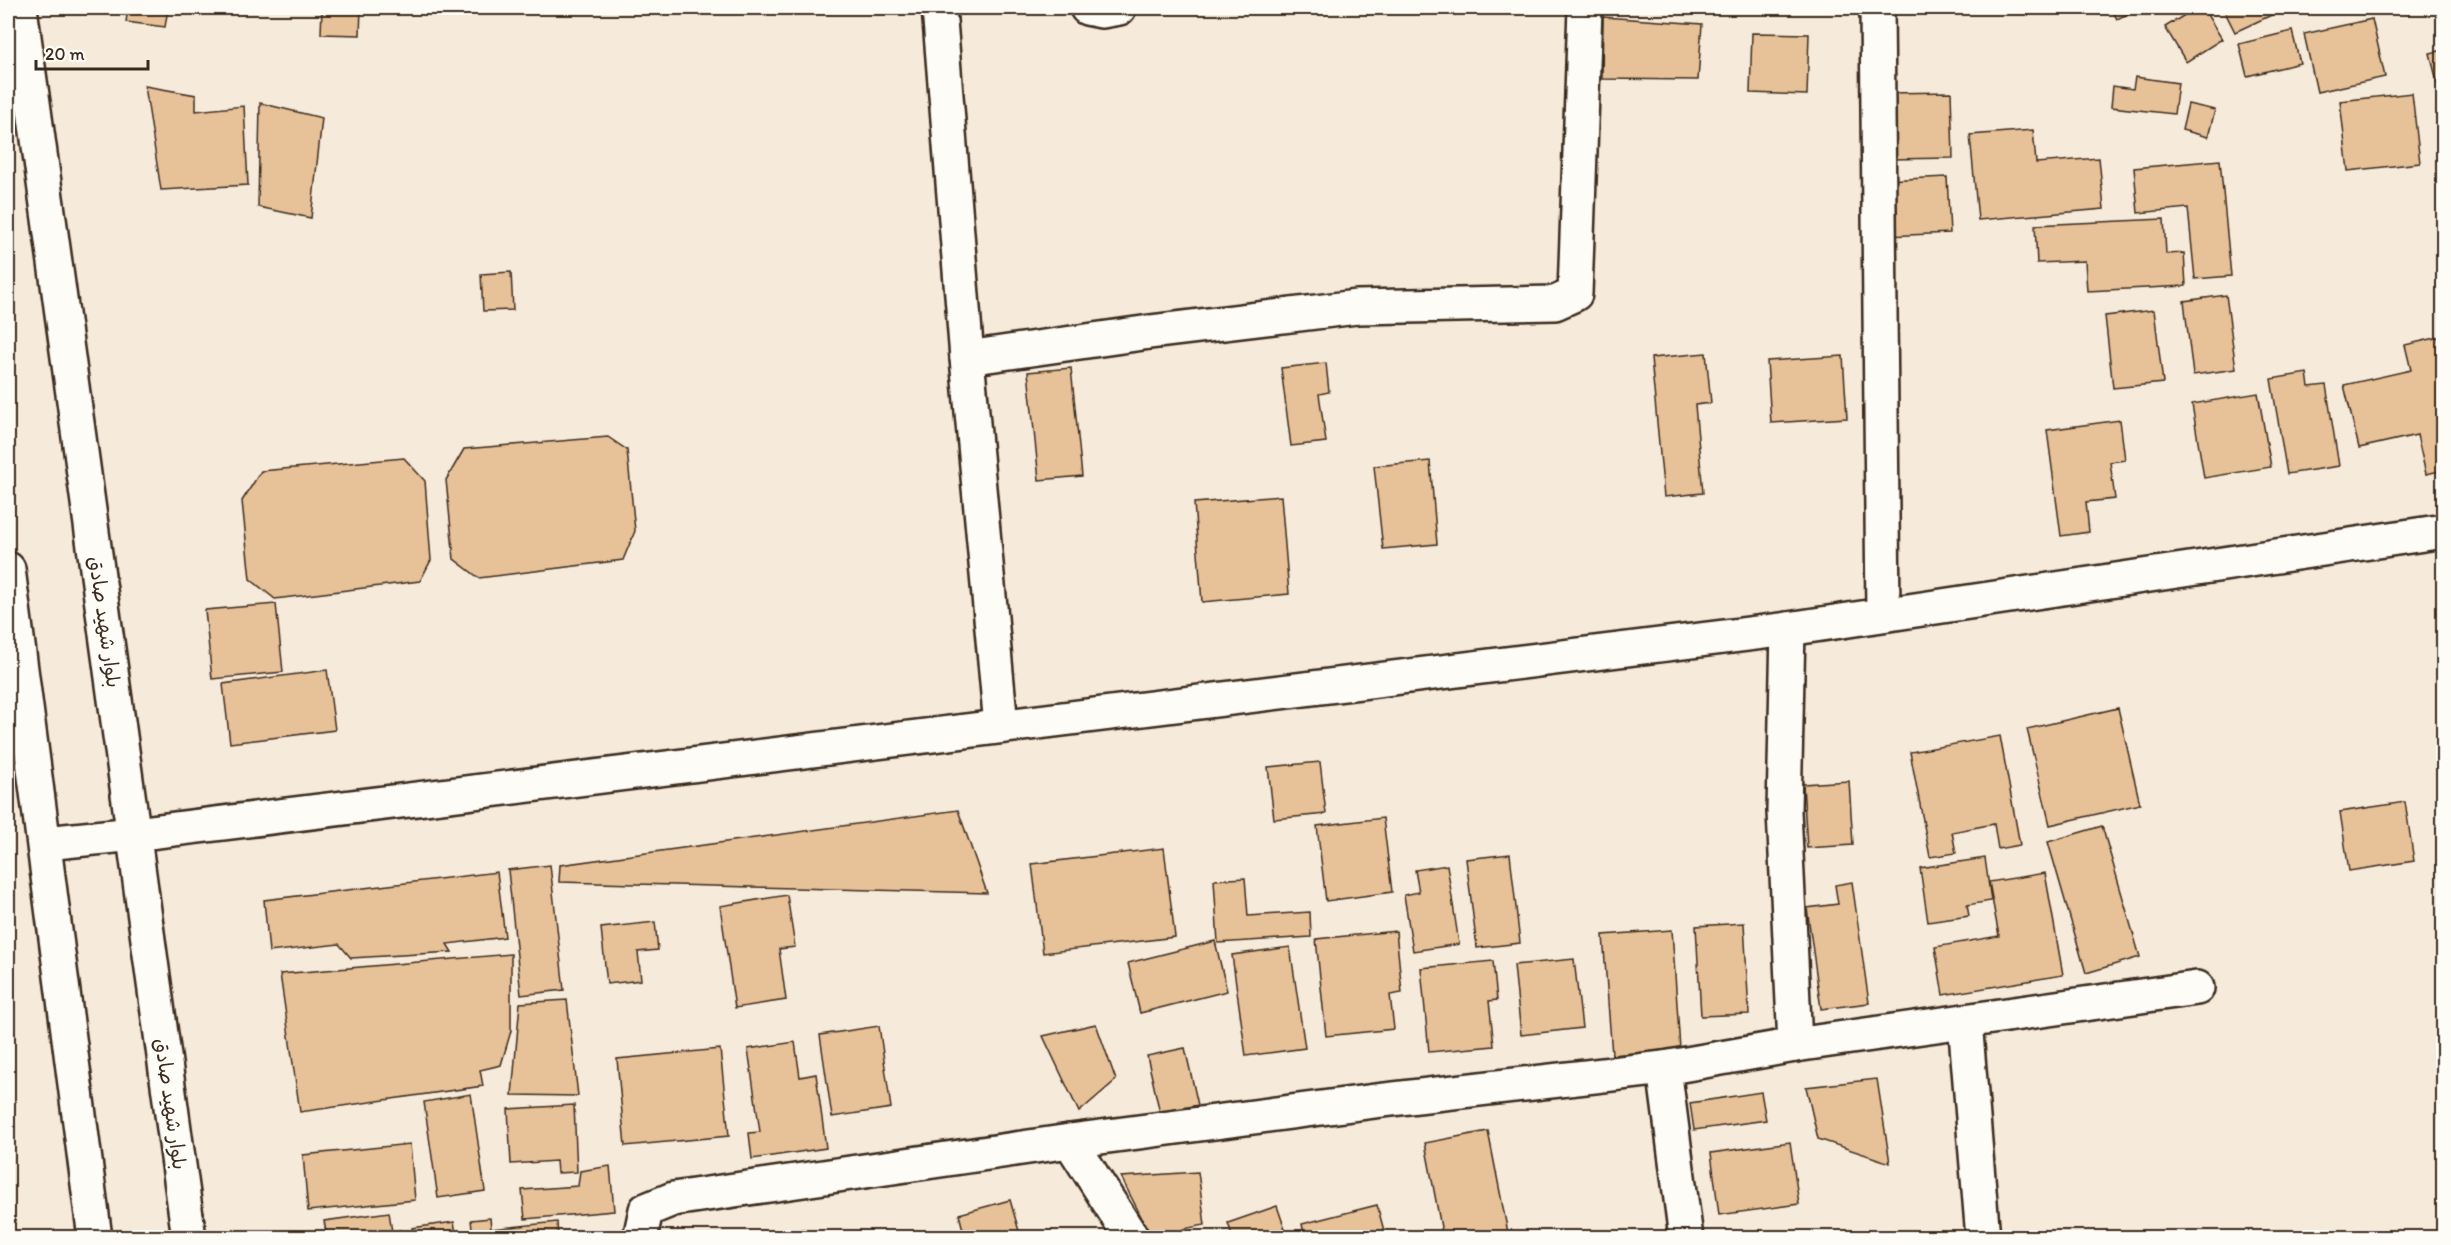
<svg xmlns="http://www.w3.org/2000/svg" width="2451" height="1245" font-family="Itim,'Playpen Sans Arabic',sans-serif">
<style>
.building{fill:#e7c197;stroke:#3b2a1e;stroke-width:1.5}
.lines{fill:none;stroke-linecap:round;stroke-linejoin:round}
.minor-casing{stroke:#3b2a1e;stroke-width:38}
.major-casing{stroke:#3b2a1e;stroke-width:38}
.minor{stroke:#fdfcf7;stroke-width:33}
.major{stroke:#fdfcf7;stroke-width:33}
.labels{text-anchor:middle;stroke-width:4.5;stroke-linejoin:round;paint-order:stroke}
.street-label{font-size:20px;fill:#3b2a1e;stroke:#fdfcf7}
</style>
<rect width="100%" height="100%" fill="#f6eada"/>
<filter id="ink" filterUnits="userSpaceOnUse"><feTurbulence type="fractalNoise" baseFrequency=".0167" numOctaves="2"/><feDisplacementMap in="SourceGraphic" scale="12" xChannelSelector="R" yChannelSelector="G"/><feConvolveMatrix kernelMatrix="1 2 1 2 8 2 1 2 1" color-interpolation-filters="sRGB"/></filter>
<g filter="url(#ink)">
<g class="building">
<polygon points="128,8 168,8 165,27 126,22"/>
<polygon points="322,8 361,8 360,35 321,34"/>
<polygon points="2111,8 2142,8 2117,19"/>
<polygon points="2196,8 2203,8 2222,39 2186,62 2165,27"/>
<polygon points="2223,8 2279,8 2280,11 2235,32"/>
<polygon points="1603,17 1702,24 1698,80 1602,79"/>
<polygon points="2372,19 2385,77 2317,92 2304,34"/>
<polygon points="2292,31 2300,63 2247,76 2239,44"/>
<polygon points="1752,33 1809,34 1807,95 1750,93"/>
<polygon points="2444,50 2444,111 2430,53"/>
<polygon points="2135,77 2178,83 2174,114 2111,107 2113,86 2133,89"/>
<polygon points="145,86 196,95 196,111 244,106 248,185 161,190"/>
<polygon points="1951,92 1953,158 1889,159 1888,93"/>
<polygon points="2412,93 2420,163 2348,171 2340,101"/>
<polygon points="260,103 322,118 311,218 258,207"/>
<polygon points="2188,104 2215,110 2208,137 2182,130"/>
<polygon points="2033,130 2036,163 2099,158 2104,209 1978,220 1970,135"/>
<polygon points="2220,160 2231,276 2195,279 2188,208 2138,213 2134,168"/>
<polygon points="1947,177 1950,233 1888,236 1885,180"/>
<polygon points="2164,219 2166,254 2184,253 2186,286 2087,291 2085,261 2037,263 2035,225"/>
<polygon points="511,272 513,310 483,311 481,274"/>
<polygon points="2226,295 2236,369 2193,375 2184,301"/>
<polygon points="2154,310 2163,383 2113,388 2105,316"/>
<polygon points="2444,336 2444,470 2426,474 2417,435 2359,448 2344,385 2411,370 2405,345"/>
<polygon points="1706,353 1711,403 1695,405 1703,493 1664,497 1651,358"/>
<polygon points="1843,356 1847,418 1771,423 1767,361"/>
<polygon points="1326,363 1329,392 1319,394 1326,442 1291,446 1281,368"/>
<polygon points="1071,368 1082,476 1039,480 1028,372"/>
<polygon points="2307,373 2309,387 2326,385 2339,466 2287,474 2271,379"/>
<polygon points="2258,393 2271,467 2204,478 2192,404"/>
<polygon points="2120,420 2125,460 2110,462 2115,499 2086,502 2089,532 2061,536 2047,430"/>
<polygon points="608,437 627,450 635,531 623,560 479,578 454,559 446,480 464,449"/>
<polygon points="404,458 425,481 431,560 420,581 275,599 250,579 242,501 261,471"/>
<polygon points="1430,461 1437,544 1383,549 1374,466"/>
<polygon points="1281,496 1289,594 1202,602 1194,503"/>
<polygon points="276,604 283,672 212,679 205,610"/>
<polygon points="327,670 335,730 230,743 223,684"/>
<polygon points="2118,708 2140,804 2050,825 2027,729"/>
<polygon points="2000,736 2020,845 1998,849 1994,824 1952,832 1956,853 1930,857 1910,752"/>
<polygon points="1320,762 1326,814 1274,819 1268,767"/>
<polygon points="1849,781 1853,845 1807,848 1803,784"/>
<polygon points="2405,802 2414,861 2349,871 2340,812"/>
<polygon points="958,810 987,893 559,882 560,865"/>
<polygon points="1383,818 1392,892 1326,901 1317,826"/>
<polygon points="2102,826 2140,957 2086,973 2048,842"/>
<polygon points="1164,848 1175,937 1043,953 1032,864"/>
<polygon points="1510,854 1520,943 1477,948 1466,859"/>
<polygon points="1985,858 1991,901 1967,905 1969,916 1928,922 1920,868"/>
<polygon points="550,865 564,990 521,995 508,870"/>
<polygon points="1447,865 1459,944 1413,951 1404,895 1419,892 1415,870"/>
<polygon points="497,872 505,937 447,944 452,952 351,958 339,944 269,952 264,900"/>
<polygon points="2045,873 2063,975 1943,995 1935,947 1999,936 1989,882"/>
<polygon points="1245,878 1248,916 1310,912 1311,937 1218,943 1214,880"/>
<polygon points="1852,882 1869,1003 1821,1009 1807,908 1838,904 1835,885"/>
<polygon points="787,895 795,947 779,949 786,1000 735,1008 720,906"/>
<polygon points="655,922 658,950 638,952 641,980 607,984 601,928"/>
<polygon points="1744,923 1749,1014 1701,1016 1696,926"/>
<polygon points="1672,930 1680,1049 1612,1055 1603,935"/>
<polygon points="1396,931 1402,993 1390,995 1394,1029 1326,1036 1316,939"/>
<polygon points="1215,941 1227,991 1140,1013 1128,963"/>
<polygon points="1290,947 1305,1048 1246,1056 1232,955"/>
<polygon points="511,954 511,1031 501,1065 480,1070 483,1086 300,1112 280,974"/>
<polygon points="1574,959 1582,1028 1521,1035 1514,965"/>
<polygon points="1493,961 1497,1000 1489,1001 1494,1046 1429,1052 1421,968"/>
<polygon points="567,1000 578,1096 512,1095 520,1003"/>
<polygon points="1096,1024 1116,1080 1079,1112 1043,1036"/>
<polygon points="879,1026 891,1108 832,1117 820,1035"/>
<polygon points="795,1042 800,1077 816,1074 826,1148 752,1159 749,1133 760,1132 748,1049"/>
<polygon points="1185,1048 1198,1105 1160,1113 1147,1056"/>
<polygon points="720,1049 729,1136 625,1146 617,1059"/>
<polygon points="1877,1079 1890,1163 1818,1139 1806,1087"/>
<polygon points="1761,1092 1766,1120 1694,1130 1690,1103"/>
<polygon points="471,1094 485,1191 438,1198 424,1102"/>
<polygon points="574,1105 577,1172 557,1173 556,1161 511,1164 508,1109"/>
<polygon points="1488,1131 1509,1238 1443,1238 1425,1143"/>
<polygon points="1790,1142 1799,1204 1719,1215 1711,1153"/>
<polygon points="410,1144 415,1200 308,1211 303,1155"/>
<polygon points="610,1166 614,1211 525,1219 522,1190 578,1186 580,1171"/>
<polygon points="1198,1172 1205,1225 1183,1229 1184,1238 1152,1238 1121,1177"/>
<polygon points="1010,1200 1021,1238 965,1238 959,1214"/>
<polygon points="1377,1205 1386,1238 1305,1238 1302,1224"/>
<polygon points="1277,1206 1288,1238 1233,1238 1228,1223"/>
<polygon points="389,1212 392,1232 400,1230 401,1238 327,1238 324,1221"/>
<polygon points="490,1218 491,1229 557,1222 558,1238 473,1238 471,1220"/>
<polygon points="454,1222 457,1238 413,1238 412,1228"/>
<polygon points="804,1229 805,1238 768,1238 768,1233"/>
</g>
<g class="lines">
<defs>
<g id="minor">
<polyline points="939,8 967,358 1001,726"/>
<polyline points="1087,8 1102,11 1119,8"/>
<polyline points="1877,8 1883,614"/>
<polyline points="967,358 1150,332 1357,307 1555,303 1575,294 1585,8"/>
<polyline points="1788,629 1784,811 1795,1045"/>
<polyline points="45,843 134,834 1788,629 2444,531"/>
<polyline points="1965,1021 1983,1238"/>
<polyline points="1664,1068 1686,1238"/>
<polyline points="1070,1141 1132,1238"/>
<polyline points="640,1238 646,1210 673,1199 1070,1141 1375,1101 1664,1068 1795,1045 2197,988"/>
</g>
<g id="major">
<polyline points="20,8 189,1238"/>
<polyline points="8,569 95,1238"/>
</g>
</defs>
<use href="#minor" class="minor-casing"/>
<use href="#major" class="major-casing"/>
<use href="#minor" class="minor"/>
<use href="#major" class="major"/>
</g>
</g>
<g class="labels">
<g class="street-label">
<text transform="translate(105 622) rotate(82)" y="7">بلوار شهید صادق</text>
<text transform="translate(171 1104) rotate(82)" y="7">بلوار شهید صادق</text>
</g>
</g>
<rect width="2451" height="1245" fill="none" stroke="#fdfcf7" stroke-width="30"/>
<rect x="15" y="15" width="2421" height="1215" fill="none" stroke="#3b2a1e" stroke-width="2" filter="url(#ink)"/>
<path d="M36 60v9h112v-9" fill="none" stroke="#3b2a1e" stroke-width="3"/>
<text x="45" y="60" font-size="18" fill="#3b2a1e" stroke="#fdfcf7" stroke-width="4.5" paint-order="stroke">20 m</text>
</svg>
